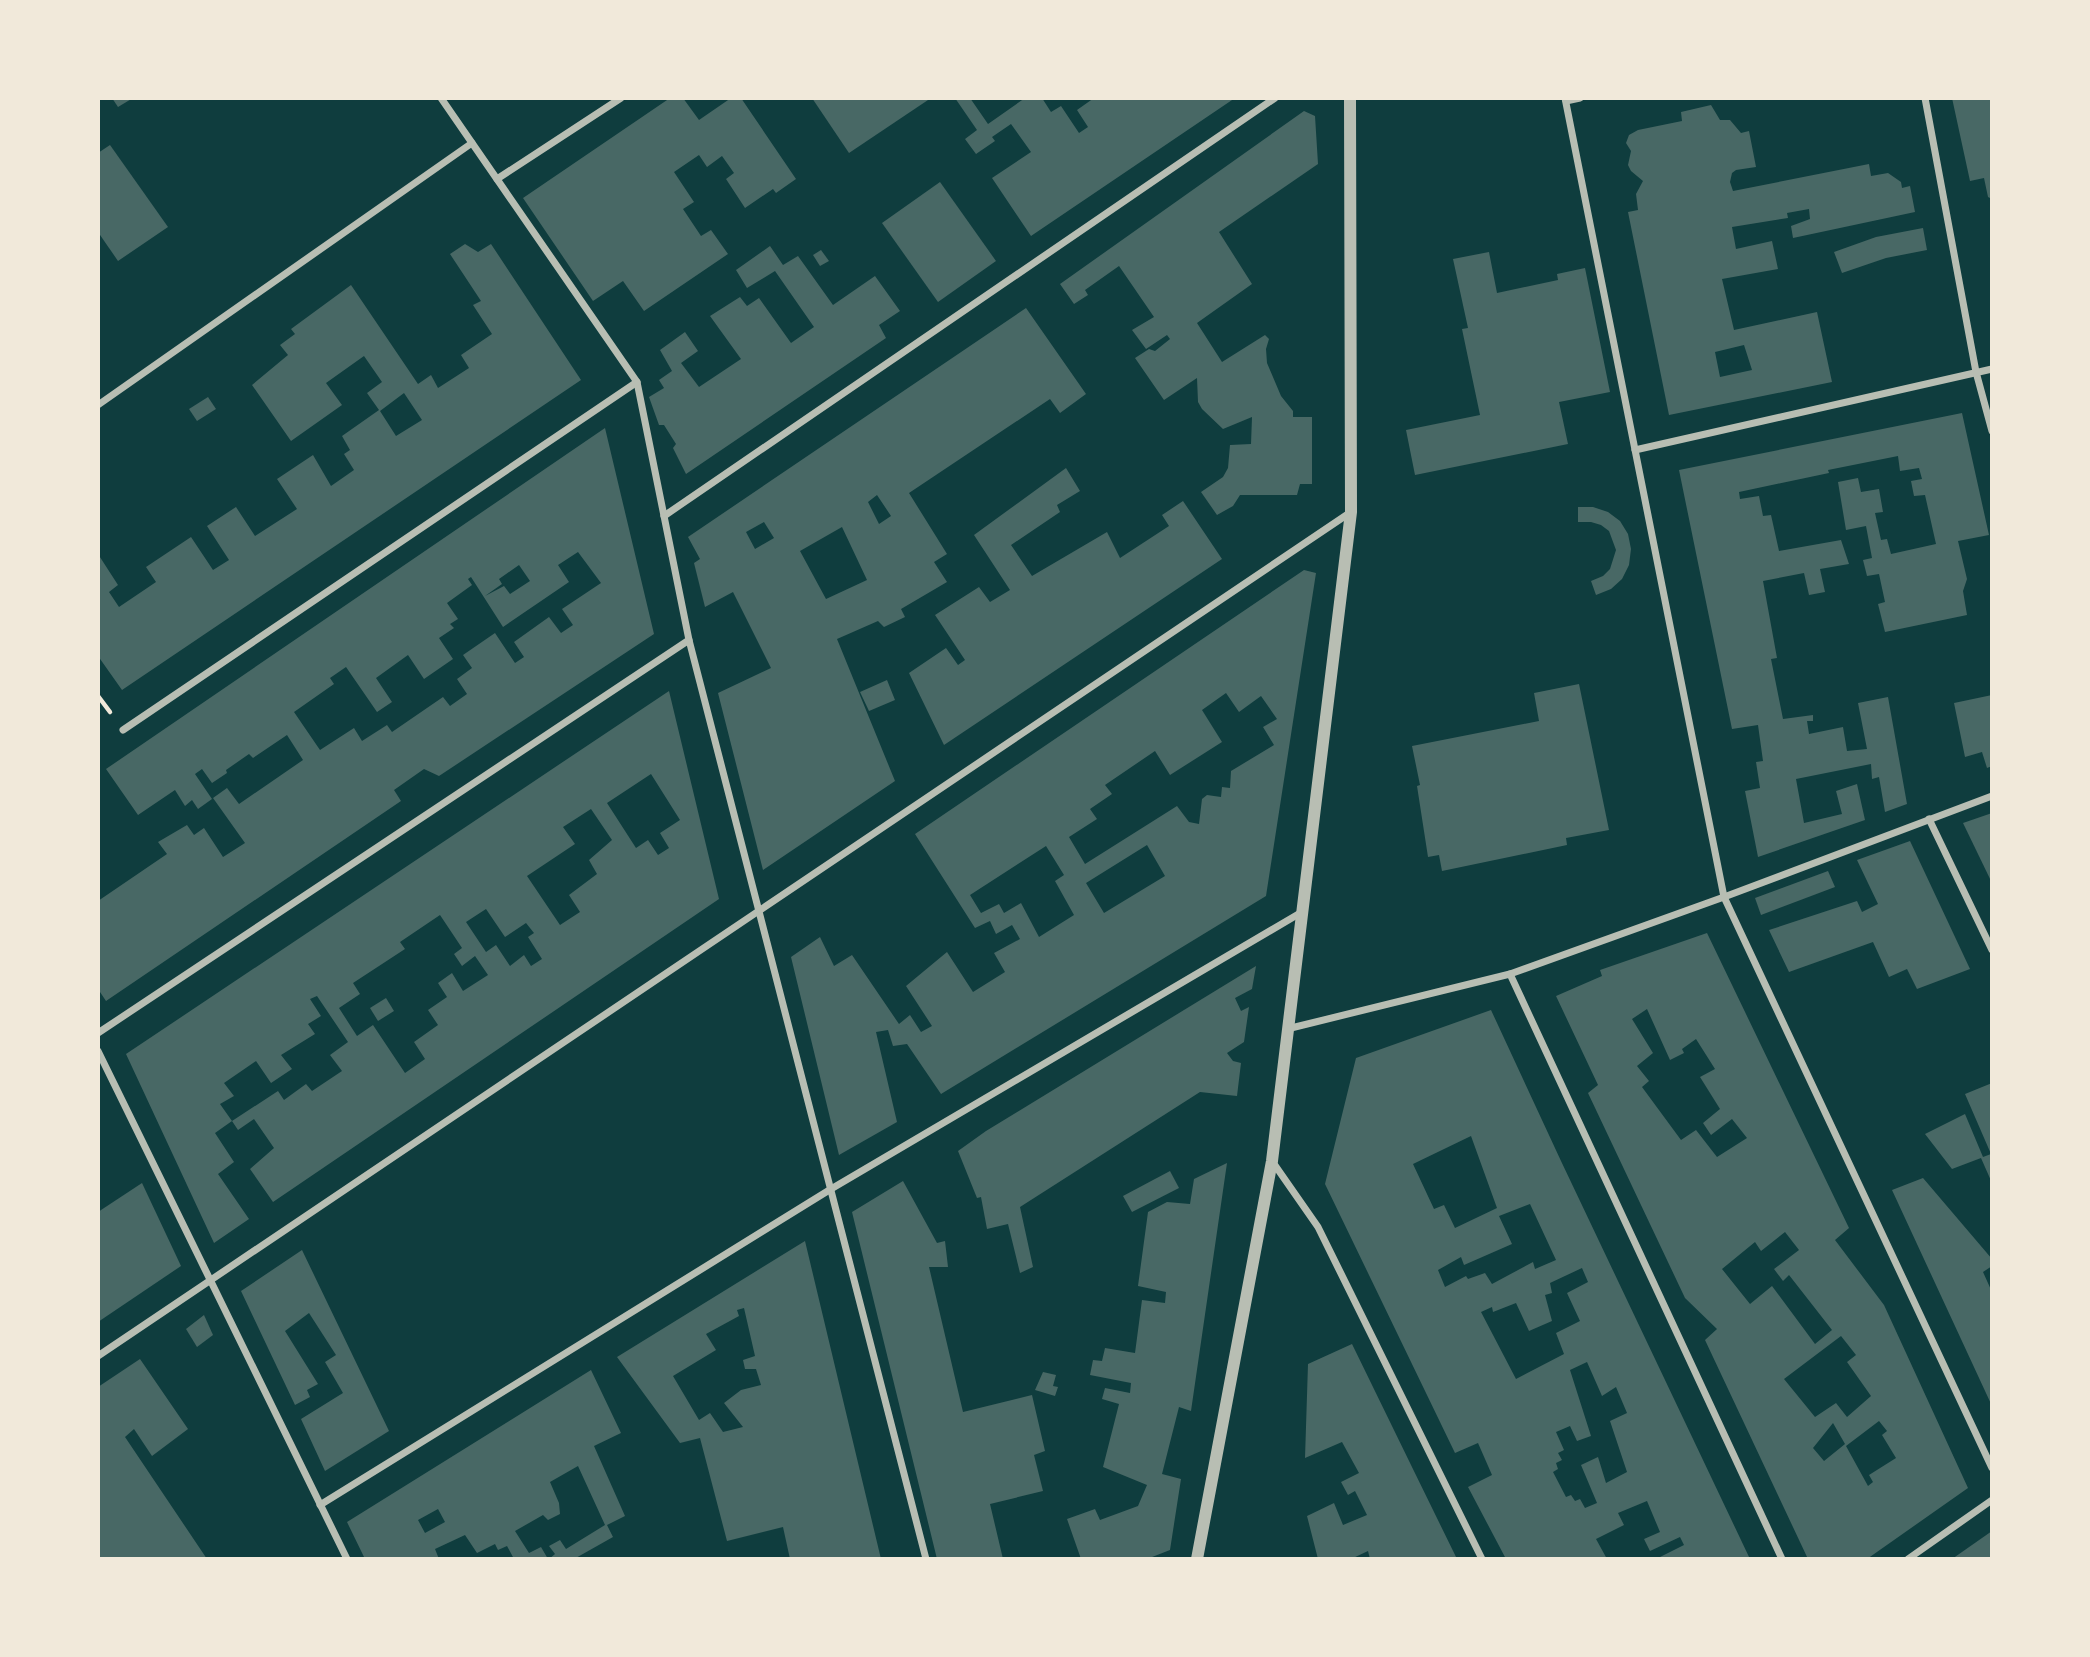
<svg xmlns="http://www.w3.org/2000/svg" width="2090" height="1657" font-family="Cabin,sans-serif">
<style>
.building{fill:#486865;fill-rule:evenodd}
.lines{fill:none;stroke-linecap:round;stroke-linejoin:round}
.path{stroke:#f1e9da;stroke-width:4.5}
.minor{stroke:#b8beb3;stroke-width:7}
.tertiary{stroke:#b8beb3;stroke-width:12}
</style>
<rect width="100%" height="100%" fill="#0f3d3e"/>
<g class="building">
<polygon points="112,98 133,98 118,107"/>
<polygon points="670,98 683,98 699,120 731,98 741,98 796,179 776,193 773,189 745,208 726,179 734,173 722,156 707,167 699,155 674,172 694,202 683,209 701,236 711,230 728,254 644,311 623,281 593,301 523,198"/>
<polygon points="812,98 931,98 849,153"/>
<polygon points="955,98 970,98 988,124 1025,98 1042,98 1051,112 1061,106 1079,133 1088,127 1077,110 1094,98 1235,98 1031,236 992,178 1031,152 1011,124 992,137 995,141 976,154 965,139 977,130"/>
<polygon points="1952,98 1992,98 1992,199 1988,197 1984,178 1970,181"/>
<path d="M1711,105l9,15h10l11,13 8,-2 7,36 -20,3 -4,3 -2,9 3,9 136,-27 2,12 17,-3 13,9 1,6 8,-2 5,26 -122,26 -2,-12 19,-7 -1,-10 -22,4 1,5 -56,9 4,22 36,-8 6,28 -56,10 12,51 83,-18 15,70 -163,33 -41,-203 10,-2 -2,-16 7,-13 -12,-10 -3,-6 3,-14 -5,-8 3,-8 9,-5 44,-9 -1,-9zM1744,345l8,25 -32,7 -5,-25z"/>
<polygon points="1304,111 1315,116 1318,164 1219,232 1252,284 1197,323 1222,362 1265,335 1269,339 1266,349 1267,363 1281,396 1293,411 1293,417 1312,417 1312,484 1300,484 1297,495 1240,495 1233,506 1217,515 1201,492 1223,477 1228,468 1230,445 1251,444 1252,417 1223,429 1202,409 1198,402 1197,378 1164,400 1135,358 1149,349 1155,351 1170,339 1167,335 1146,349 1132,330 1154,317 1119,266 1085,290 1088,295 1074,304 1060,284"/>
<polygon points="110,145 168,227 118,261 98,232 98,153"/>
<polygon points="940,182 996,261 938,302 882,223"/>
<polygon points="1923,228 1927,250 1886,258 1842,273 1834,252 1876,237"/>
<path d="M465,244l13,8 13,-8 90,136 -459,310 -24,-34v-102l20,31 -9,7 10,15 37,-25 -10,-15 45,-30 22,33 16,-10 -22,-34 29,-19 19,29 42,-27 -20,-30 36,-24 18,31 23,-16 -10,-16 6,-4 -8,-14 37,-26 -12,-17 15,-11 -18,-26 -38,27 16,22 -51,36 -39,-56 36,-30 -8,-10 15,-11 -4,-5 60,-44 67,99 13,-9 7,13 31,-20 -8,-13 31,-21 -19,-29 8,-4 -31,-47zM404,393l18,27 -26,16 -16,-25z"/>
<polygon points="770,246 783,265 798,256 833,305 875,276 900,311 879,325 886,338 686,474 673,448 676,444 664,425 659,425 649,397 664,388 659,380 672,371 660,350 685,332 698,351 681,363 699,387 741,359 710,316 740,297 747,306 759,298 791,343 814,327 775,271 747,288 736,270"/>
<polygon points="821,250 829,261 820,266 813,255"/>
<polygon points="1489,252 1497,293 1558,280 1557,274 1585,268 1610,392 1559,402 1568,444 1415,475 1406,430 1480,415 1462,329 1468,328 1453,259"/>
<path d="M1026,308l60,86 -26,19 -10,-14 -141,94 38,61 -13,8 13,20 -46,27 4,8 -21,10 -6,-6 -41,18 58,142 -132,89 -45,-177 53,-25 -38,-76 -28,15 -11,-44 6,-4 -12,-22zM877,495l14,21 -12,8 -11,-22zM764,522l10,16 -19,11 -9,-17zM842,527l25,53 -41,19 -26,-48z"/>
<polygon points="208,397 216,409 197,421 189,409"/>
<polygon points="1962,413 1989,535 1958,541 1967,579 1963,591 1967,615 1885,632 1878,604 1885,602 1879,574 1867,576 1863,560 1872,558 1866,526 1846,530 1838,482 1858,478 1861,492 1879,489 1883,512 1875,513 1881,540 1887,539 1891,554 1936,544 1925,495 1914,496 1911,481 1922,479 1919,468 1900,471 1898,456 1828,470 1829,473 1739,492 1740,499 1759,496 1763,516 1771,515 1779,551 1841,540 1849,564 1820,569 1825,592 1809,595 1804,573 1763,581 1777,658 1771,659 1783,719 1813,715 1813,721 1807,721 1809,734 1843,727 1847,751 1867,749 1858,703 1888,697 1907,804 1885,812 1879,777 1872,779 1871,764 1796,779 1804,823 1842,814 1836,791 1857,784 1865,820 1758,857 1745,791 1760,788 1756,762 1763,761 1758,725 1732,729 1679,470"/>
<path d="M605,428l49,206 -215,142 -15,-7 -30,21 7,11 -295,200 -8,-12v-88l69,-47 -9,-12 29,-17 7,10 10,-7 19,29 22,-14 -32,-45 14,-10 12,16 64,-44 -16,-25 -34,23 -4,-4 -23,16 1,3 -15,10 -10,-14 -7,5 17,25 -14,10 -6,-9 -7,6 -10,-16 -37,25 -32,-46zM578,552l23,31 -39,26 11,16 -12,8 -12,-16 -35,25 10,15 -9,6 -20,-30 -32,22 9,13 -15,11 10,15 -17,12 -7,-9 -51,35 -5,-7 -25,16 -8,-13 -34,22 -26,-38 40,-28 -4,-6 16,-11 31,45 15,-10 -16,-24 32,-23 16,24 29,-20 -14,-21 15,-10 -4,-4 8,-5 -11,-16 25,-18 -4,-6 3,-2 32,50 66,-45 -11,-17zM519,565l11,16 -20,13 -6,-8 -19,10 17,-12 -3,-5z"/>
<polygon points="1066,468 1080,491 1057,505 1060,512 1011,545 1032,576 1107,532 1120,558 1169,526 1162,515 1183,501 1222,559 944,745 909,673 946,648 958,665 965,660 935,615 979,587 990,602 1010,590 974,535"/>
<polygon points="1578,507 1593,507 1608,512 1620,521 1628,534 1631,549 1629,565 1622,579 1611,589 1596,595 1591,581 1603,576 1610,569 1616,550 1609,531 1601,525 1591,522 1578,522"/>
<path d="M1304,570l12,3 -50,323 -325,198 -34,-50 -14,2 -5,-16 -12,2 21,90 -58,33 -48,-198 29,-20 14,29 18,-11 47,69 11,-9 11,17 11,-6 -26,-40 41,-34 26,40 32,-20 -11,-19 26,-14 -8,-14 -16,9 -6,-13 -15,7 -60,-94zM1226,693l13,19 22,-16 16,23 -14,8 11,18 -43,26 -1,17 -8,-1 -1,10 -14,-2 -5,4 -3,25 -10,-2 -12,-16 -92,58 -16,-27 28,-18 -7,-10 22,-15 -7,-9 50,-34 15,24 52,-33 -20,-32zM1147,845l18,31 -61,37 -18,-30zM1046,846l18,29 -9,6 19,34 -35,22 -18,-34 -17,10 -5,-9 -18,9 -11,-18z"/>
<polygon points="887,680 895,700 869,711 860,692"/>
<polygon points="1579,684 1609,830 1566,838 1567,845 1442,871 1439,855 1428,857 1417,786 1420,785 1412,746 1539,721 1534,693"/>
<path d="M669,691l50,208 -446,303 -23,-33 24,-21 -20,-29 -16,11 -6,-9 46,-30 6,9 22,-16 6,7 30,-20 -12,-16 18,-13 -31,-46 -7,3 11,17 -13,8 7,10 -34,21 11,14 -21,14 -15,-22 -32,22 10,13 -14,8 12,17 -17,12 19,29 -16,12 31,45 -35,24 -88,-189zM651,774l29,46 -20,13 9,15 -11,7 -10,-15 -12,8 -29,-45zM591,809l21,31 -23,20 8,14 -28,21 11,17 -20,13 -33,-49 48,-32 -12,-17zM486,909l19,28 21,-14 8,10 -6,4 14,22 -11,7 -7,-11 -14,11 -14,-21 -10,7 -20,-30zM440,915l22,33 -8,6 8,12 13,-10 13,19 -25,16 -11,-18 -14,10 9,14 -19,13 10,15 -24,17 11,17 -20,14 -32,-48 -16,11 -18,-28 21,-14 -7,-11 52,-34 -5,-7z"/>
<polygon points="1992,695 1992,766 1987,768 1982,752 1965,757 1954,703"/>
<polygon points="1992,813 1992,883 1963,823"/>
<polygon points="1910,841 1970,969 1917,989 1907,969 1889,977 1873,942 1789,972 1769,930 1857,901 1862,912 1878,904 1857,860"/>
<polygon points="1828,871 1835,887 1761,915 1755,898"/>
<path d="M1707,933l142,295 -14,12 49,65 84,183 -101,71h-59l-103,-219 12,-11 -32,-31 -97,-205 10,-8 -42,-89 46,-20 -2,-6zM1647,1009l23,51 14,-7 -2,-4 14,-10 19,30 -15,8 20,32 -17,14 8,12 21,-16 15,19 -30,19 -21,-27 -15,10 -39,-53 7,-6 -12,-15 16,-13 -21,-34zM1785,1232l14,18 -25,19 9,12 6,-6 43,55 -17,14 -43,-58 -22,18 -28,-35 33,-27 6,9zM1841,1336l15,19 -9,7 24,34 -24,21 -11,-14 -21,14 -31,-38zM1879,1421l8,10 -5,4 14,23 -27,17 4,7 -5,4 -22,-40zM1833,1423l12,21 -21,17 -11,-13z"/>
<polygon points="1256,966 1252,989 1235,998 1241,1011 1249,1007 1244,1042 1227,1053 1233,1061 1241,1063 1237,1096 1200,1092 1020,1207 1033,1267 1020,1273 1008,1224 987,1229 981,1197 977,1198 958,1151 986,1131"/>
<polygon points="386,998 394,1011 378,1021 370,1008"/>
<path d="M1491,1010l70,151 189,398h-89l-1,-2 24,-12 -4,-8 -30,14 -6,-12 16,-7 -13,-31 -29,12 6,12 -28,14 11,20h-101l-38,-72 24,-12 -14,-32 -23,10 -130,-269 31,-126zM1471,1136l26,72 -42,20 -11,-23 -10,4 -21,-45zM1530,1204l26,56 -21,9 -2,-7 -41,22 -7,-11 -17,6 -2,-3 -21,11 -7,-17 23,-13 3,8 48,-21 -13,-28zM1582,1268l6,14 -21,11 13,28 -24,12 8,21 -48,25 -35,-67 11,-5 1,5 23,-9 13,28 23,-10 -7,-26 7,-2 -2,-10zM1587,1362l15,34 14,-9 11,26 -17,8 17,51 -21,11 -8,-26 -17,8 16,38 -12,5 -5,-9 -5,2 -4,-6 -5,2 -13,-25 5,-3 -2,-6 6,-3 -4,-7 6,-3 -8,-18 14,-6 7,15 14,-5 -21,-66z"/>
<polygon points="1992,1083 1992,1183 1981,1158 1952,1169 1925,1134 1965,1114 1983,1157 1991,1154 1965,1094"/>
<polygon points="1227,1163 1191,1411 1179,1407 1162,1474 1181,1479 1170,1550 1147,1559 1081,1559 1067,1519 1095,1509 1100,1520 1138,1506 1147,1485 1103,1467 1119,1404 1102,1399 1105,1388 1130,1393 1131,1383 1090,1375 1093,1360 1102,1361 1105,1348 1135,1353 1142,1300 1165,1303 1166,1292 1138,1286 1148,1212 1167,1202 1190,1204 1194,1179"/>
<polygon points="1170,1171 1179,1188 1132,1212 1123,1196"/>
<polygon points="1923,1178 1992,1259 1992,1266 1983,1272 1992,1292 1992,1406 1892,1190"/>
<polygon points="903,1181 937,1243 945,1241 948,1267 929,1267 963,1412 1032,1395 1045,1451 1034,1455 1043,1491 990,1504 1003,1559 937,1559 852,1212"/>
<polygon points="142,1183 181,1266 98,1322 98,1212"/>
<path d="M805,1241l76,318h-91l-7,-32 -56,14 -27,-103 -20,5 -63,-86zM744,1308l11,48 -12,4 2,9h11l5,16 -20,5 -17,13 19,24 -20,5 -13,-19 -11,7 -26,-44 43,-26 -10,-16 33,-18 -2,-6z"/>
<polygon points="302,1250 389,1431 325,1471 301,1419 343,1393 325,1362 336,1355 309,1313 285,1331 318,1384 307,1390 310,1397 295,1405 241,1291"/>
<polygon points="204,1315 213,1335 197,1347 186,1329"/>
<polygon points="1352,1344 1411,1465 1457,1559 1370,1559 1368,1551 1351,1559 1318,1559 1307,1516 1334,1503 1343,1525 1367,1515 1355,1491 1348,1495 1341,1482 1359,1473 1342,1442 1305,1458 1308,1364"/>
<polygon points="140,1359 188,1429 152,1456 134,1429 125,1437 207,1559 98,1559 98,1387"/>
<path d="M591,1370l30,63 -27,13 31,70 -18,9 6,12 -39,22h-25l6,-5 -6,-8 11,-6 6,9 39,-24 -27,-59 -28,16 9,21 1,11 -12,6 -5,-5 -28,16 14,22 12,-6 7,12h-34l-7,-13 -9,4 -3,-6 -18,9 -12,-18 -30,14 4,10h-74l-18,-37zM438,1509l7,13 -20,11 -7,-13z"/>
<polygon points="1043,1372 1056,1375 1053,1386 1058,1387 1055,1396 1035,1390"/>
<polygon points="1992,1531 1992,1559 1952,1559"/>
</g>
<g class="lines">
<polyline class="path" points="98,696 110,712"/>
<g class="minor">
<polyline points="441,98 637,382 689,640 926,1559"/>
<polyline points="1565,98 1724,897 1992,1468"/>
<polyline points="1925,98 1976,372 1992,431"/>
<polyline points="1566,101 1580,98"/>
<polyline points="497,179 621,98"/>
<polyline points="98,405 472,143"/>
<polyline points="1635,450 1992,369"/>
<polyline points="664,516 1275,98"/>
<polyline points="123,730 637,382"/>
<polyline points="1929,819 1992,950"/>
<polyline points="1510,974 1782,1559"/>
<polyline points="1287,1029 1510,974 1724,897 1992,796"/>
<polyline points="98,1033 689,640"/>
<polyline points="98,1051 347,1559"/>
<polyline points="1272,1161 1318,1227 1482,1559"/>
<polyline points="98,1356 1351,512"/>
<polyline points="320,1505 831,1189 1302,912"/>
<polyline points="1908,1559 1992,1500"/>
</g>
<polyline class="tertiary" points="1197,1559 1272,1161 1351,512 1350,98"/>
</g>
<rect width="2090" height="1657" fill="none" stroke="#f1e9da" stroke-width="200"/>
</svg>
